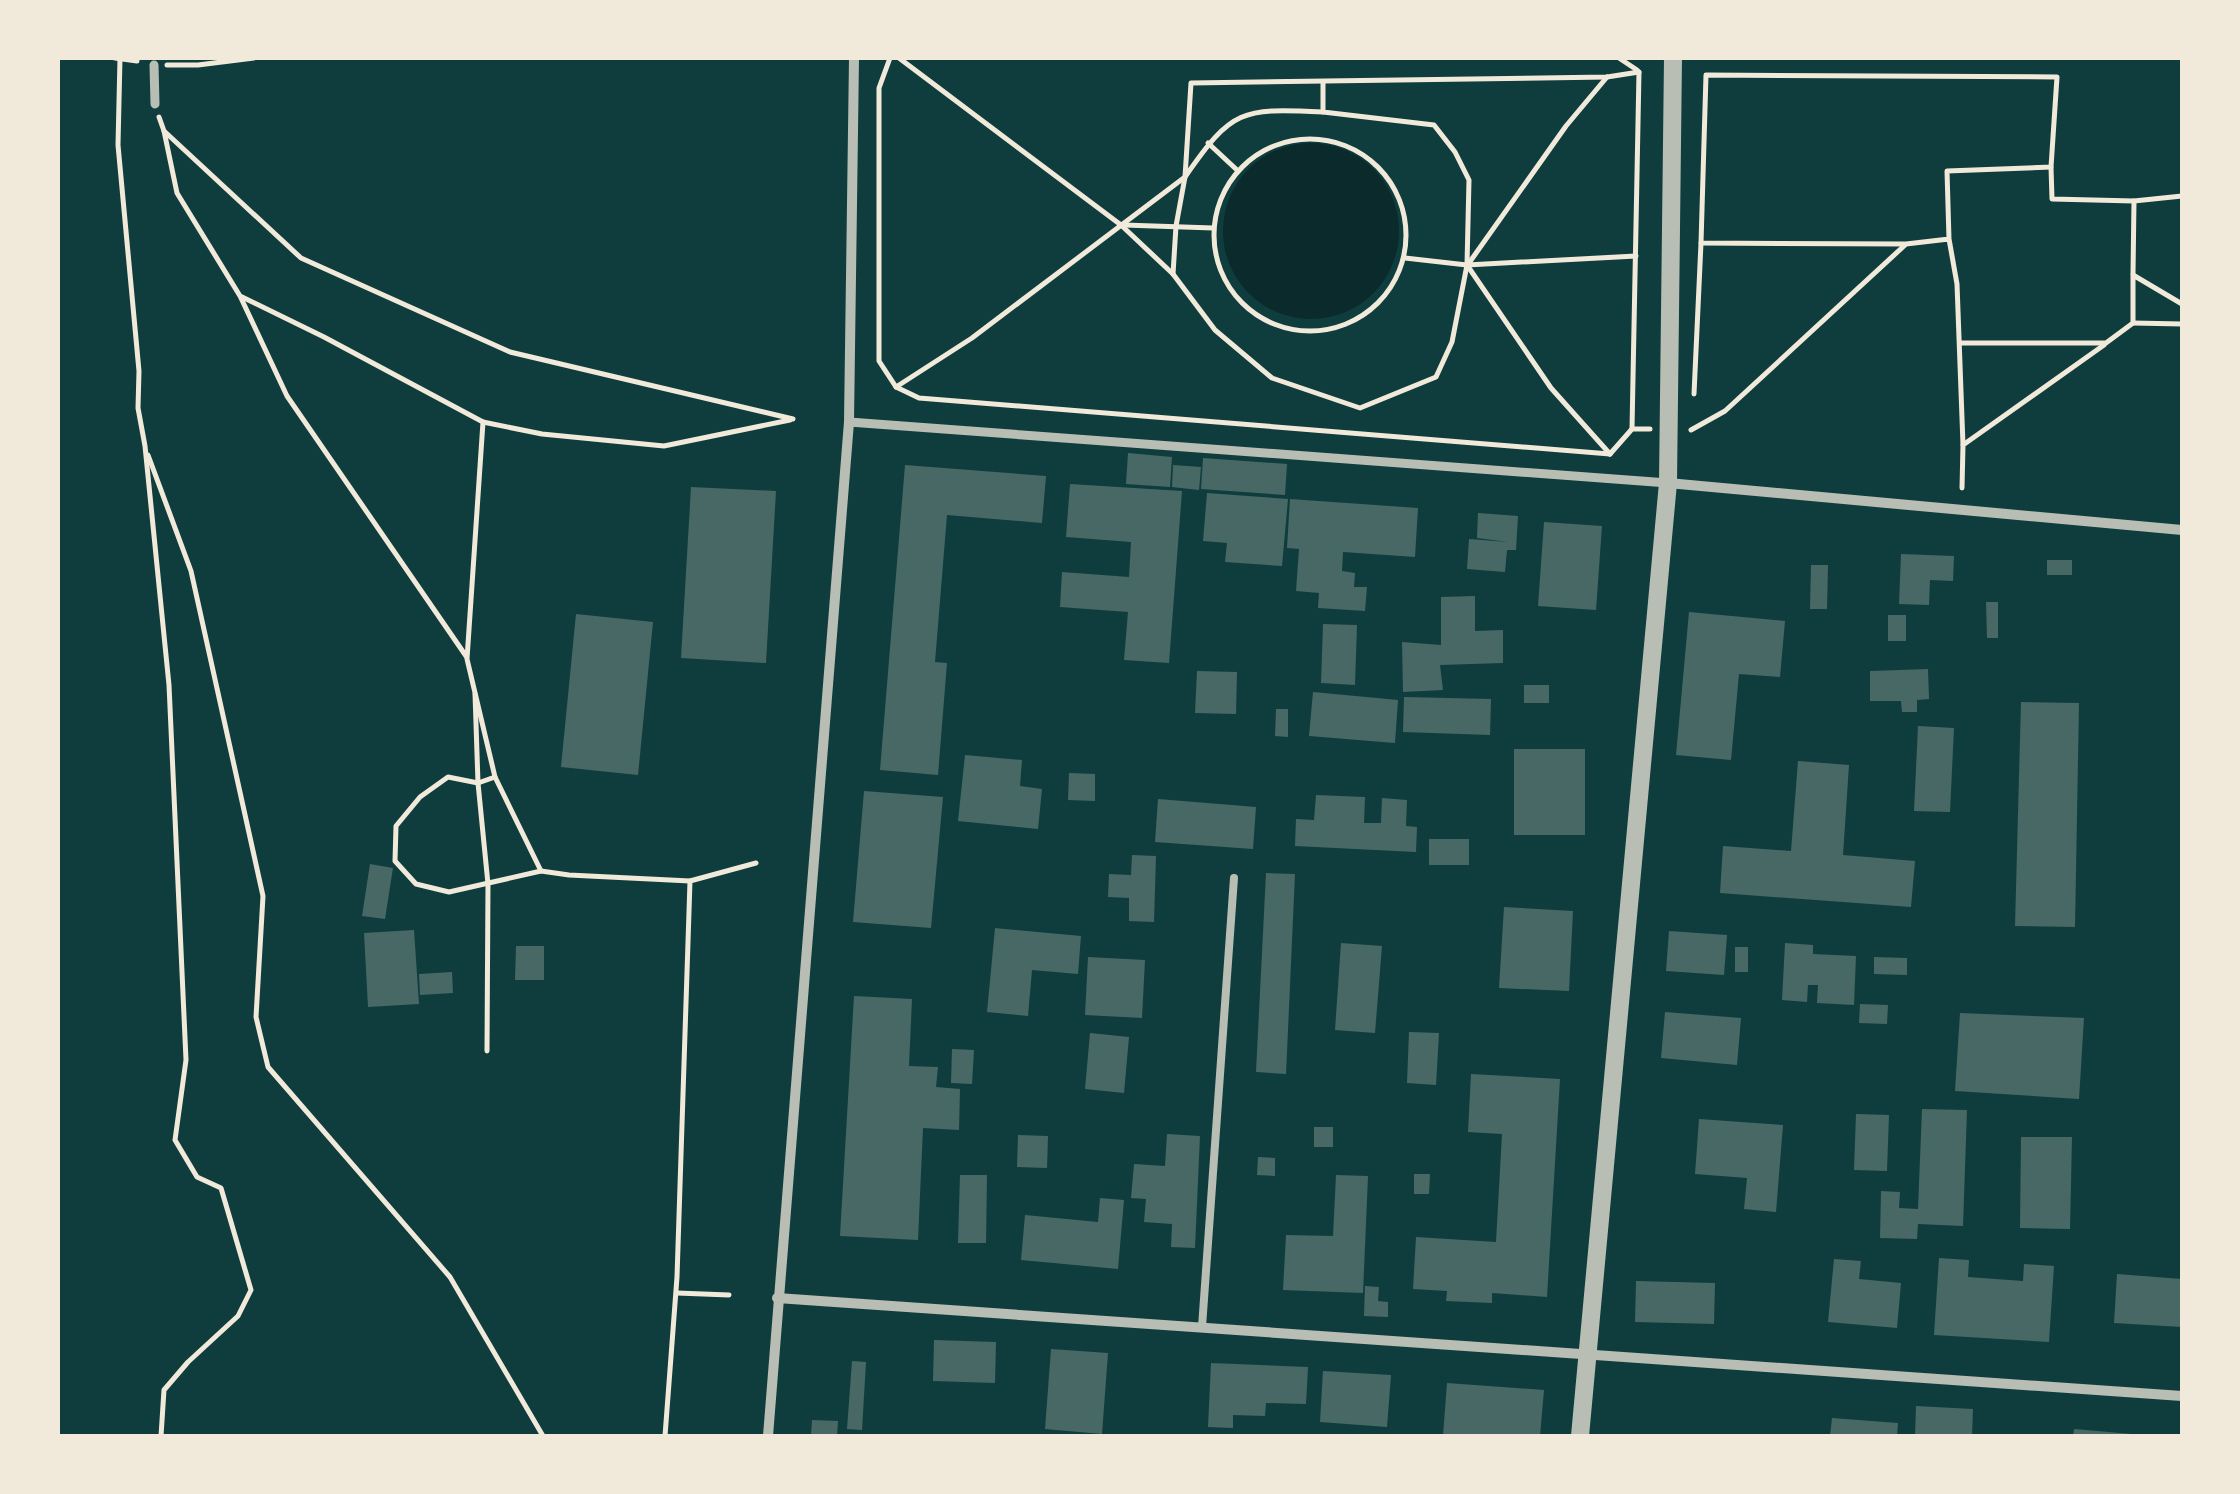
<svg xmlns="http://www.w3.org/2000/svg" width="2240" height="1494" font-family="Lato,sans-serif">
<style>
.water{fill:#0a2a2b}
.building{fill:#486865}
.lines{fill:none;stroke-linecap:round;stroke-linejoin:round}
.path{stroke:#f1e9da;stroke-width:5}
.service{stroke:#b8beb3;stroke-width:8}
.pedestrian{stroke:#b8beb3;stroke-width:9}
.minor{stroke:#b8beb3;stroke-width:10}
.tertiary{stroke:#b8beb3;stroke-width:18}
</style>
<rect width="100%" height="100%" fill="#0f3d3e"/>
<circle class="water" cx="1311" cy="231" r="88"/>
<g class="building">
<polygon points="1128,453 1172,457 1170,487 1126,484"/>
<polygon points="1203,458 1287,464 1285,495 1201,489"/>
<polygon points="905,465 1046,476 1042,523 947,515 935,662 947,663 938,775 880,770"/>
<polygon points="1173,465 1201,467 1199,490 1172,487"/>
<polygon points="1070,484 1182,491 1169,663 1124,660 1128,612 1060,607 1062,572 1129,577 1131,542 1066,537"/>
<polygon points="691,487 776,491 766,663 681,658"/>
<polygon points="1207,493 1288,499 1282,566 1225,562 1227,543 1203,541"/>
<polygon points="1290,499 1418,508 1415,557 1343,552 1342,571 1355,573 1354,587 1367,587 1365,611 1318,608 1319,593 1296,591 1299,549 1287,548"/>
<polygon points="1478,513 1518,516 1516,550 1507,550 1505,572 1467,569 1469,539 1508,542 1477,538"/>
<polygon points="1544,522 1602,526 1596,610 1538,606"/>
<polygon points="1901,554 1954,556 1953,581 1930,580 1929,605 1899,604"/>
<rect x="2047" y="560" width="25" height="15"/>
<polygon points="1811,565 1828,565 1827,609 1810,609"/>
<polygon points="1475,596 1475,631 1503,630 1503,663 1440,665 1443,690 1403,692 1402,642 1441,645 1441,597"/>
<polygon points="1986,602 1998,602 1998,638 1987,638"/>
<polygon points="1689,612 1785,621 1780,677 1739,674 1731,760 1676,755"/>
<polygon points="576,614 653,622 638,775 561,767"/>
<rect x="1888" y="615" width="18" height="26"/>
<polygon points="1323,624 1357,625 1355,685 1321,683"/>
<polygon points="1928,669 1929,699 1917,700 1917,712 1902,712 1901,701 1870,701 1870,671"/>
<polygon points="1197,671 1237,672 1236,714 1195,713"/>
<rect x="1524" y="685" width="25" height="18"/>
<polygon points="1313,692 1398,700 1395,743 1309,736"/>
<polygon points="1404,697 1491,699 1490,735 1403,732"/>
<polygon points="2021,702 2079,703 2075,927 2015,926"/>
<polygon points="1276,709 1288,709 1288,737 1275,736"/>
<polygon points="1918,726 1954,728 1950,812 1914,811"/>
<rect x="1514" y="749" width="71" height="86"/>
<polygon points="965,755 1022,760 1020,786 1042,789 1038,829 958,821"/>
<polygon points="1798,761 1849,765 1843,855 1915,861 1911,907 1720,893 1723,846 1791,851"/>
<polygon points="1069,773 1095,774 1095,801 1068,800"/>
<polygon points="864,791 943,797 931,928 853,922"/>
<polygon points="1316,795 1365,797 1364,823 1381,823 1382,798 1407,800 1406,826 1417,827 1416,852 1295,846 1296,819 1314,820"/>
<polygon points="1158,799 1256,807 1253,849 1155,842"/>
<rect x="1429" y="839" width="40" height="26"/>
<polygon points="1132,855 1156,856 1154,922 1129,921 1129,898 1108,897 1109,874 1131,875"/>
<polygon points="370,864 393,868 385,919 362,916"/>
<polygon points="1266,873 1295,874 1286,1074 1256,1072"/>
<polygon points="1504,907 1573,911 1569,991 1499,988"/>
<polygon points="995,928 1081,936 1078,974 1032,970 1028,1016 987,1012"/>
<polygon points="414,930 419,1004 368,1007 364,933"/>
<polygon points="1669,931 1727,935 1724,975 1666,971"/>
<polygon points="1341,943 1382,946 1375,1033 1335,1030"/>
<polygon points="1785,943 1813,945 1813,954 1856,956 1854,1005 1817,1003 1818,985 1808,985 1807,1002 1782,1000"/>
<polygon points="516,946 544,946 544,980 515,980"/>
<rect x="1735" y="947" width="13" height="25"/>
<polygon points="1088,957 1145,960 1142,1018 1085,1015"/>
<polygon points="1874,957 1907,958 1907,975 1874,974"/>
<polygon points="452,972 453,993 420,995 419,974"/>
<polygon points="854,996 912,999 909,1066 938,1067 936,1087 960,1089 959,1130 923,1128 918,1240 840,1236"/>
<polygon points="1860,1004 1888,1005 1887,1024 1859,1023"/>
<polygon points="1665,1012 1741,1018 1737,1065 1661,1058"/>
<polygon points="1960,1013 2084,1018 2079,1099 1955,1091"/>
<polygon points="1409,1032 1439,1033 1436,1085 1407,1083"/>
<polygon points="1090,1033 1129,1037 1124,1093 1085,1089"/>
<polygon points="952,1049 974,1050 972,1084 951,1083"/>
<polygon points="1471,1074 1560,1079 1547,1297 1492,1293 1492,1303 1446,1301 1447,1291 1413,1289 1416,1237 1496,1242 1502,1134 1468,1132"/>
<polygon points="1922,1109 1967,1110 1963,1226 1918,1224 1917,1239 1880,1238 1881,1191 1900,1192 1899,1208 1918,1209"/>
<polygon points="1856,1114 1889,1115 1887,1171 1854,1170"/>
<polygon points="1699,1119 1783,1125 1776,1212 1744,1209 1747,1178 1695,1174"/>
<rect x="1314" y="1127" width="19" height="20"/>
<polygon points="1167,1134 1200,1136 1195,1248 1171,1247 1172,1224 1144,1222 1146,1199 1131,1198 1134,1164 1165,1166"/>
<polygon points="1018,1135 1048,1136 1047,1168 1017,1167"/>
<polygon points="2021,1137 2072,1137 2070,1229 2020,1228"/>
<polygon points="1258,1157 1275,1158 1275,1176 1257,1175"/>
<polygon points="1414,1174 1430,1174 1429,1194 1414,1194"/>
<polygon points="960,1175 987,1175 986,1243 958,1243"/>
<polygon points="1336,1175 1368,1176 1363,1293 1283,1290 1286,1235 1333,1236"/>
<polygon points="1100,1198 1124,1200 1118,1269 1021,1260 1025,1215 1098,1222"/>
<polygon points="1939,1258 1969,1260 1968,1277 2023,1281 2024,1264 2054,1266 2049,1342 1934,1335"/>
<polygon points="1834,1259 1861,1261 1859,1279 1901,1283 1897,1328 1828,1322"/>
<polygon points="2117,1274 2182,1279 2182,1327 2114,1323"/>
<polygon points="1636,1281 1715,1283 1714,1324 1635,1322"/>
<polygon points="1365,1286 1379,1287 1378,1301 1388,1302 1388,1317 1364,1316"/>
<polygon points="934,1340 996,1342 995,1383 933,1381"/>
<polygon points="1051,1349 1108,1353 1102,1434 1045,1429"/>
<polygon points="852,1361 866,1362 862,1430 847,1429"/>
<polygon points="1211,1363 1308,1367 1306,1404 1266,1403 1265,1416 1233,1415 1233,1428 1208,1427"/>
<polygon points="1323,1371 1391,1375 1387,1427 1320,1422"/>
<polygon points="1447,1383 1544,1390 1540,1436 1443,1436"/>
<polygon points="1916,1406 1973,1409 1972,1436 1915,1436"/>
<polygon points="1832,1418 1898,1423 1897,1436 1830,1436"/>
<polygon points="812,1420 838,1421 837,1436 811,1436"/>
<polygon points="2074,1429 2132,1434 2132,1436 2073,1436"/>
</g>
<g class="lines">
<g class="path">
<polyline points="115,58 137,61"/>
<polyline points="120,58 118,145 139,371 138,408 145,446 169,685 186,1060 175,1140 197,1177 221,1188 251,1290 238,1316 188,1362 164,1390 161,1436"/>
<polyline points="890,58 879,88 879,361 896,387 919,398 1610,454"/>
<polyline points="899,58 1121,225 1173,274 1215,330 1272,378 1360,408 1436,377 1452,342 1467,265 1469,180 1455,152 1434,125 1323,112 1323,83"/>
<polyline points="1619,58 1637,70"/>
<polyline points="167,65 198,65 254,58"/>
<polyline points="159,117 164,131 301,258 510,352 793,419"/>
<polyline points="164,131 177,193 240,296 324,337 483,422 467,659 495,777 541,871 569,875 690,881"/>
<circle cx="1310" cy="235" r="96"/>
<polyline points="1208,143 1237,170"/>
<polyline points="2051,167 2052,199 2134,201 2133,274"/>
<polyline points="2134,201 2182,196"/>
<polyline points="1124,225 1213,228"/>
<polyline points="1949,239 1947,171 2051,167 2057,77 1706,75 1701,243 1906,244 1949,239 1957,284 1963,445"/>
<polyline points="1405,258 1467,265 1636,256"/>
<polyline points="1469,263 1566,126 1607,77"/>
<polyline points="1467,265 1551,388 1610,454"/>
<polyline points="1173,274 1176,226 1185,177 1191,83 1607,77 1639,72"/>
<polyline points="241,298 287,396 466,656"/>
<polyline points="2133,323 2182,324"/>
<polyline points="1961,343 2106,343 2133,323 2133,275 2182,304"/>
<path d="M896,387l76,-49 213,-161c47,-68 56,-69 138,-65"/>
<polyline points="1694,394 1701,243"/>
<polyline points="483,422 542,434 664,446 790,420"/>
<polyline points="1632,429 1639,72"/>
<polyline points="1691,430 1725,411 1905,245"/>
<polyline points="1610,454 1632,429 1650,429"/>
<polyline points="148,455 191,571 263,896 256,1017 268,1067 450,1277 543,1436"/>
<polyline points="1962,488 1963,445 2104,345"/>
<polyline points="475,694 478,783 488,884 487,1051"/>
<polyline points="495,777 478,783 448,777 420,797 396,826 395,861 416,884 449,892 541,871"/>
<polyline points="677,1293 729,1295"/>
<polyline points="665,1436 677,1277 690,881 756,863"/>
</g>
<polyline class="service" points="1202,1327 1234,878"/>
<g class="pedestrian">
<polyline points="154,65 155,104"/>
<polyline points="849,422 1668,483"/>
</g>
<g class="minor">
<polyline points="1668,483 2182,530"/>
<polyline points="777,1298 2182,1396"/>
<polyline points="768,1436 849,422 854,58"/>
</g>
<polyline class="tertiary" points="1580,1436 1668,483 1673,58"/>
</g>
<rect width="2240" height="1494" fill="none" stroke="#f1e9da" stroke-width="120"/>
</svg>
